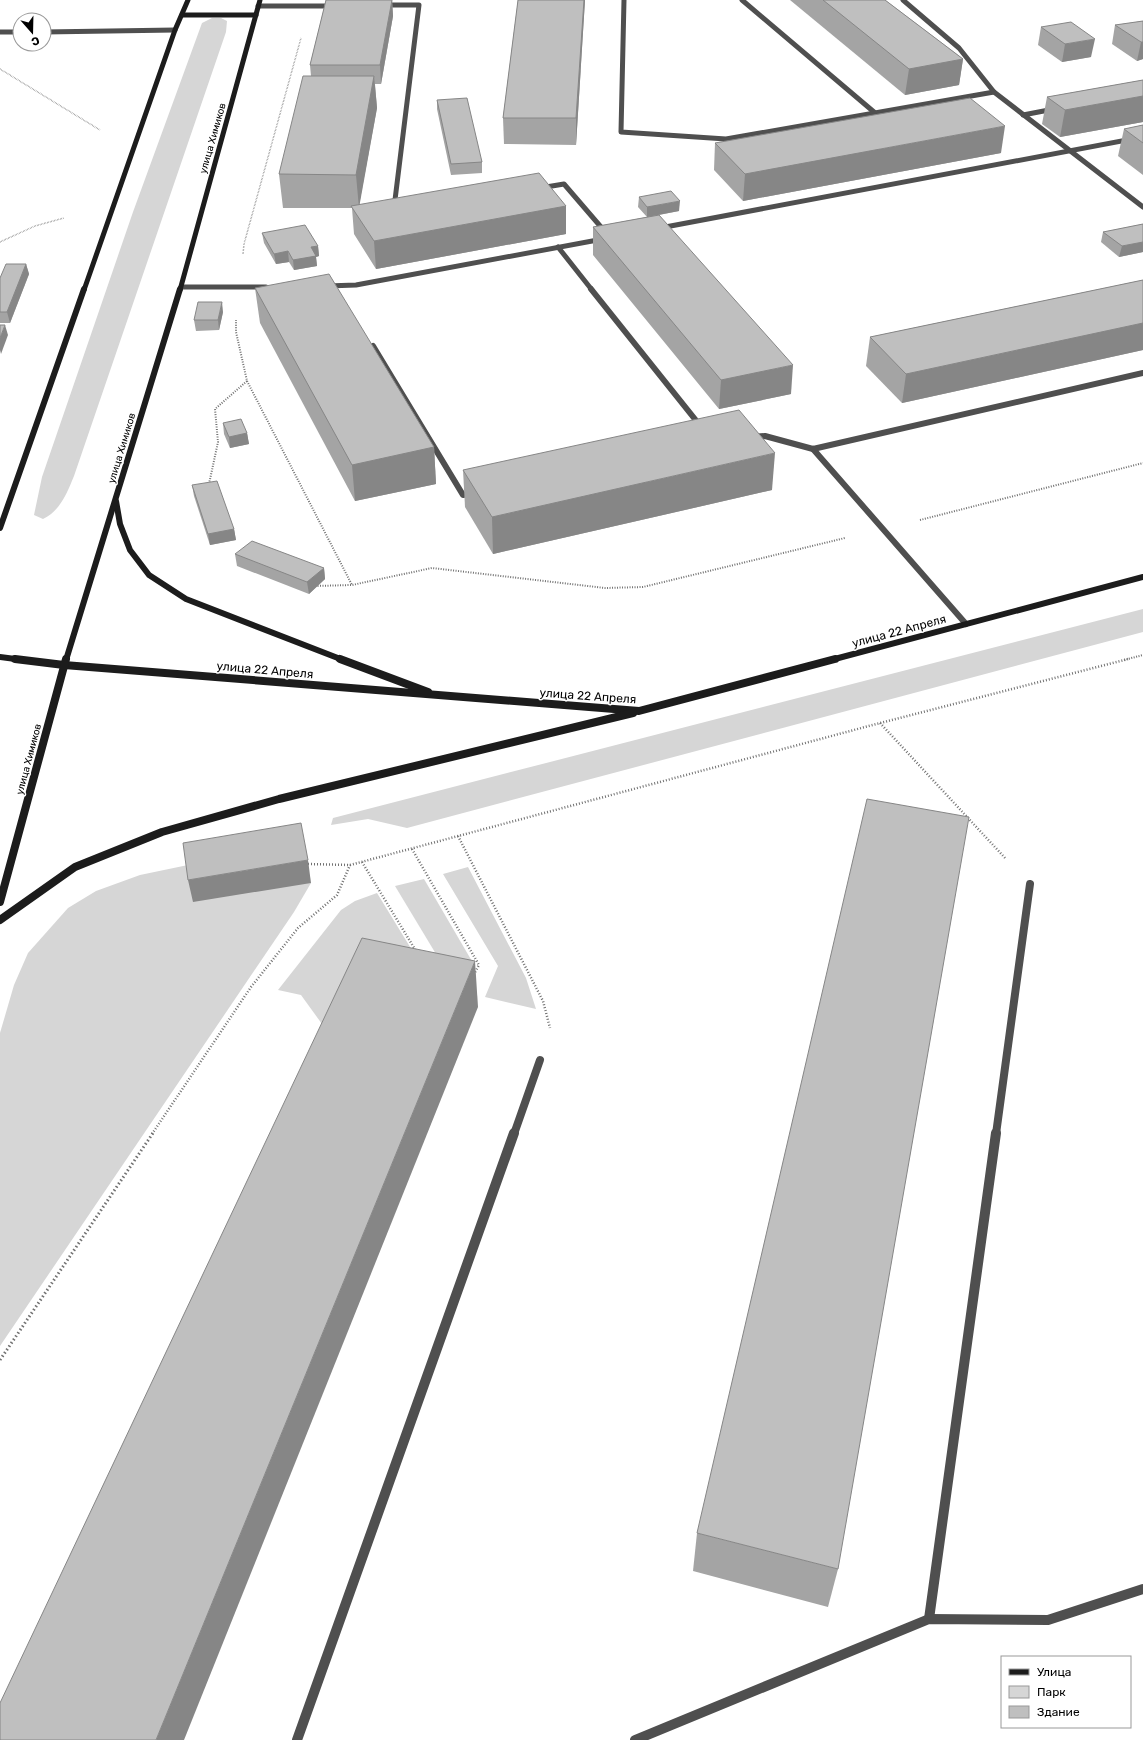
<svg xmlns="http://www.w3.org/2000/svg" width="1143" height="1740" font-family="Rubik,sans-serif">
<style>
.green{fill:#d6d6d6}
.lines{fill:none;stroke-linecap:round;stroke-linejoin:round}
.path-far3{stroke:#717171;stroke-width:1.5;stroke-dasharray:0.5 1;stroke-linecap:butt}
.path-far2{stroke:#717171;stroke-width:2;stroke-dasharray:1 1.5;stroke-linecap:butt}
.path-far1{stroke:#717171;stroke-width:2.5;stroke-dasharray:1 2;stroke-linecap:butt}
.path{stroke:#717171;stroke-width:3;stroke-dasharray:1.5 2.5;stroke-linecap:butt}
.service-far3{stroke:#4f4f4f;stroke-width:5}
.service-far2{stroke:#4f4f4f;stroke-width:6}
.service-far1{stroke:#4f4f4f;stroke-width:8}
.service{stroke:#4f4f4f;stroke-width:10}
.minor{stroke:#4f4f4f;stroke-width:5}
.secondary-far2{stroke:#1c1c1c;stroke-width:5}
.secondary-far1{stroke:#1c1c1c;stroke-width:6}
.secondary{stroke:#1c1c1c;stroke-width:8}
.wall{fill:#a4a4a4}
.shaded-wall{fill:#868686}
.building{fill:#bfbfbf;stroke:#868686}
.labels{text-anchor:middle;stroke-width:3;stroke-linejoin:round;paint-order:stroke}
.far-street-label{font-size:10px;fill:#000;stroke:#fff}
.street-label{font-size:12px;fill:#000;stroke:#fff}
</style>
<rect width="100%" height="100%" fill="#fff"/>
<g class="green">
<path d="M212,18h9l6,3 -1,11 -152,444c-7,17 -14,35 -31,43l-9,-4 8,-38 91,-265 69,-189z"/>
<polygon points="1143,609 1143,632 407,828 368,819 331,825 333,818"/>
<polygon points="188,865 311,883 294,912 0,1346 0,1033 14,985 28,953 68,908 96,891 140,875"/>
<polygon points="468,867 526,978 536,1009 485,997 498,966 443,874"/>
<polygon points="424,879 473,963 439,959 395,886"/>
<polygon points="377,893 415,955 322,1024 301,995 278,990 341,910 355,901"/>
</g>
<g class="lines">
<g class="path-far3">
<polyline points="0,69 100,130"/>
<polyline points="0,242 35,226 64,218"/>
<polyline points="243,254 244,244 301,38"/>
</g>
<g class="path-far2">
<polyline points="247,381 352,585"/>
<polyline points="209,484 218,442 215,409 247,381 236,332 236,320"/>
<polyline points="920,520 1143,463"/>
<polyline points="315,586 352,585 432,568 605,588 643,587 845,538"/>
<polyline points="1124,660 1143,655"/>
</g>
<g class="path-far1">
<polyline points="880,723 1006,859"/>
<polyline points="458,836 543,1001 550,1028"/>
<polyline points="412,849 479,965 474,974"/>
<polyline points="362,862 416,951"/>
<polyline points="308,864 350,865 880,723 1128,659"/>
<polyline points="152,1134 251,987 298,928 337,895 350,865"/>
</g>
<polyline class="path" points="0,1360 153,1133"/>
<g class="service-far3">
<polyline points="624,0 621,132 726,139 994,92"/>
<polyline points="742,0 874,112"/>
<polyline points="903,0 959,48 994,92 1143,207"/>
<polyline points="381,5 419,5 394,208"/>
<polyline points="258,6 336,6"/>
<polyline points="0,32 20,32"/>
<polyline points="44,32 175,30"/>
<polyline points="540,188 564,184 607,234"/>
<polyline points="660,228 1143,137"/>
<polyline points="558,247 592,290"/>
<polyline points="327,286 356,285 603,239"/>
<polyline points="181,287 266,287"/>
</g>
<g class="service-far2">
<polyline points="591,289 702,428"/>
<polyline points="373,346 463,495 473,493"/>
<polyline points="750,437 765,436 813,449 1143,373"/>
<polyline points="813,449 966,624"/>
</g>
<g class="service-far1">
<polyline points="514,1134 540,1060"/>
<polyline points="996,1134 1030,884"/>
</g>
<g class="service">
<polyline points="929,1619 996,1133"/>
<polyline points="297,1740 514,1133"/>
<polyline points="635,1740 929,1619 1048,1620 1143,1589"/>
</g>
<polyline class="minor" points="1023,115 1054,109"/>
<g class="secondary-far2">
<polyline points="182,15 256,15"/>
<polyline points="84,290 175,30 188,0"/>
<polyline points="180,290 260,0"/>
</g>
<g class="secondary-far1">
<polyline points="116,501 120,524 130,550 149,575 186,599 343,660"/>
<polyline points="0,528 84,289"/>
<polyline points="0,657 23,660"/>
<polyline points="66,660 180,289"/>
<polyline points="831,660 1143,577"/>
</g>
<g class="secondary">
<polyline points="15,659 64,665 639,711 835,659"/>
<polyline points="340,659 428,692"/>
<polyline points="0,902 66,659"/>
<polyline points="0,920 75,867 162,832 279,799 633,713"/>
</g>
</g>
<g class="wall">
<polygon points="326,0 392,0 393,16 381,84 375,84 377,108 359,205 566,206 566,234 376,269 354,234 352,208 283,208 279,174 311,76 310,65"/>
<polygon points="518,0 585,0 576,145 504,144 503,118"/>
<polygon points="790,0 885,0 963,59 959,85 905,95"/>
<polygon points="1143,21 1143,59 1137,61 1112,44 1115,25"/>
<polygon points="1041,27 1091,57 1062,62 1038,45"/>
<polygon points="1143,80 1143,122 1060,137 1042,124 1047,97"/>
<polygon points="437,100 482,162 482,173 451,175 437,109"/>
<polygon points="1143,125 1143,175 1118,156 1124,129"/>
<polygon points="715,143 1001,153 743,201 714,170"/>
<polygon points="639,197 679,211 659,215 791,394 719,409 593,255 593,227 647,217 638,207"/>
<polygon points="1143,224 1143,252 1119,257 1101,242 1103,232"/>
<polygon points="262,233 318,246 319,256 316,257 317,266 294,270 289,262 276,264 264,243"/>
<polygon points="26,264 29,274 10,323 0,323 0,278"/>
<polygon points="1143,280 1143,350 902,403 866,366 870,337"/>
<polygon points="255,288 434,447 436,484 355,501 260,323"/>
<polygon points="223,312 219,330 196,331 194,320"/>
<polygon points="223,423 247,433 249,444 230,448 224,434"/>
<polygon points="463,470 772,490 493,554 465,507"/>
<polygon points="192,485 234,529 236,540 210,545 194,496"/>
<polygon points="235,554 324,568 325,579 309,594 237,566"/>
<polygon points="697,1533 838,1569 828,1607 693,1571"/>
</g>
<g class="shaded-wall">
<polygon points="392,0 393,16 381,84 380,65"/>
<polygon points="584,0 585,0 576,145 576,118"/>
<polygon points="1095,39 1091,57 1062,62 1065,44"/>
<polygon points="1141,42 1143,42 1143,59 1137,61"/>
<polygon points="963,59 959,85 905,95 909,69"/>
<polygon points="374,76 377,108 359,208 356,175"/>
<polygon points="1143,96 1143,122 1060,137 1065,110"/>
<polygon points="1005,126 1001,153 743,201 745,174"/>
<polygon points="680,201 679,211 647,217 647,207"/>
<polygon points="566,206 566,234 376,269 374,241"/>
<polygon points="1143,242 1143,252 1119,257 1122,246"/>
<polygon points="318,246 319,256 316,257 317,266 294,270 293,260 311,247"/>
<polygon points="288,251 289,262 276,264 274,254"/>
<polygon points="26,264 29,274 10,323 7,312"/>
<polygon points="222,302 223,312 219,330 218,320"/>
<polygon points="1143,323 1143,350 902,403 906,374"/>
<polygon points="5,325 8,335 1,354 0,350 0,338"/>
<polygon points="793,365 791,394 719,409 721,380"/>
<polygon points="247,433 249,444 230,448 229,437"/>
<polygon points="434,447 436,484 355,501 352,465"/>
<polygon points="775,453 772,490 493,554 492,517"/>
<polygon points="234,529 236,540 210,545 208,534"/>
<polygon points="324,568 325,579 309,594 307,582"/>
<polygon points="308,860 311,883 193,902 188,880"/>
<polygon points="475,961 478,1007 184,1740 156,1740"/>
</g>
<g class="building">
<polygon points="326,0 392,0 380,65 310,65"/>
<polygon points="518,0 584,0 576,118 503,118"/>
<polygon points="823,0 885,0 963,59 909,69"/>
<polygon points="1143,21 1143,42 1141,42 1115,25"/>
<polygon points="1071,22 1095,39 1065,44 1041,27"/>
<polygon points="303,76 374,76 356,175 279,174"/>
<polygon points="1143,80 1143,96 1065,110 1047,97"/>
<polygon points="467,98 482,162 451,164 437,100"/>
<polygon points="970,98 1005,126 745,174 715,143"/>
<polygon points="1143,125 1143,143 1124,129"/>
<polygon points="539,173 566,206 374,241 351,206"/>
<polygon points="671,191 680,201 647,207 639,197"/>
<polygon points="659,215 793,365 721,380 593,227"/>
<polygon points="1143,224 1143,242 1122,246 1103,232"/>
<polygon points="305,225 318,246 311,247 316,256 293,260 288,251 274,254 262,233"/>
<polygon points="6,264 26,264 7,312 0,312 0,278"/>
<polygon points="329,274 434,447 352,465 255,288"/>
<polygon points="1143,280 1143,323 906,374 870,337"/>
<polygon points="198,302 222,302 218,320 194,320"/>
<polygon points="0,325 5,325 0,338"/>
<polygon points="739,410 775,453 492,517 463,470"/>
<polygon points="241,419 247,433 229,437 223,423"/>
<polygon points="217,481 234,529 208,534 192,485"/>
<polygon points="252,541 324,568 307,582 235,554"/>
<polygon points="867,799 969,817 838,1569 697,1533"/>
<polygon points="301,823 308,860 188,880 183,843"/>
<polygon points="362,938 475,961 156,1740 0,1740 0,1703"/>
</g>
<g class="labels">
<g class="far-street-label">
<text transform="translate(212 138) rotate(-74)" y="4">улица Химиков</text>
<text transform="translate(121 448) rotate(-73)" y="4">улица Химиков</text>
<text transform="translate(28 759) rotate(-75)" y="4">улица Химиков</text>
</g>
<g class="street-label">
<text transform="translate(899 631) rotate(-15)" y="4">улица 22 Апреля</text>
<text transform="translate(265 670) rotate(5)" y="4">улица 22 Апреля</text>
<text transform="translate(588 696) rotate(4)" y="4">улица 22 Апреля</text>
</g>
</g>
<rect x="1001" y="1656" width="130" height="72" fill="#ffffff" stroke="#999999"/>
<rect x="1009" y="1669" width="20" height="6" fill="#1c1c1c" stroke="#999999"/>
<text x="1037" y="1676" font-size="12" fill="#000000">Улица</text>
<rect x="1009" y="1686" width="20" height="12" fill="#d6d6d6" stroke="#999999"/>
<text x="1037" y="1696" font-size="12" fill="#000000">Парк</text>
<rect x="1009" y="1706" width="20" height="12" fill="#bfbfbf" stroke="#999999"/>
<text x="1037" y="1716" font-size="12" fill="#000000">Здание</text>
<g transform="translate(32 32) rotate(160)"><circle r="19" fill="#ffffff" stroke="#999999"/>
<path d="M0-3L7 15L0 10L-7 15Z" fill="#000000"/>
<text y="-6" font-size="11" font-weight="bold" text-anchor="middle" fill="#000000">С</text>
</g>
</svg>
